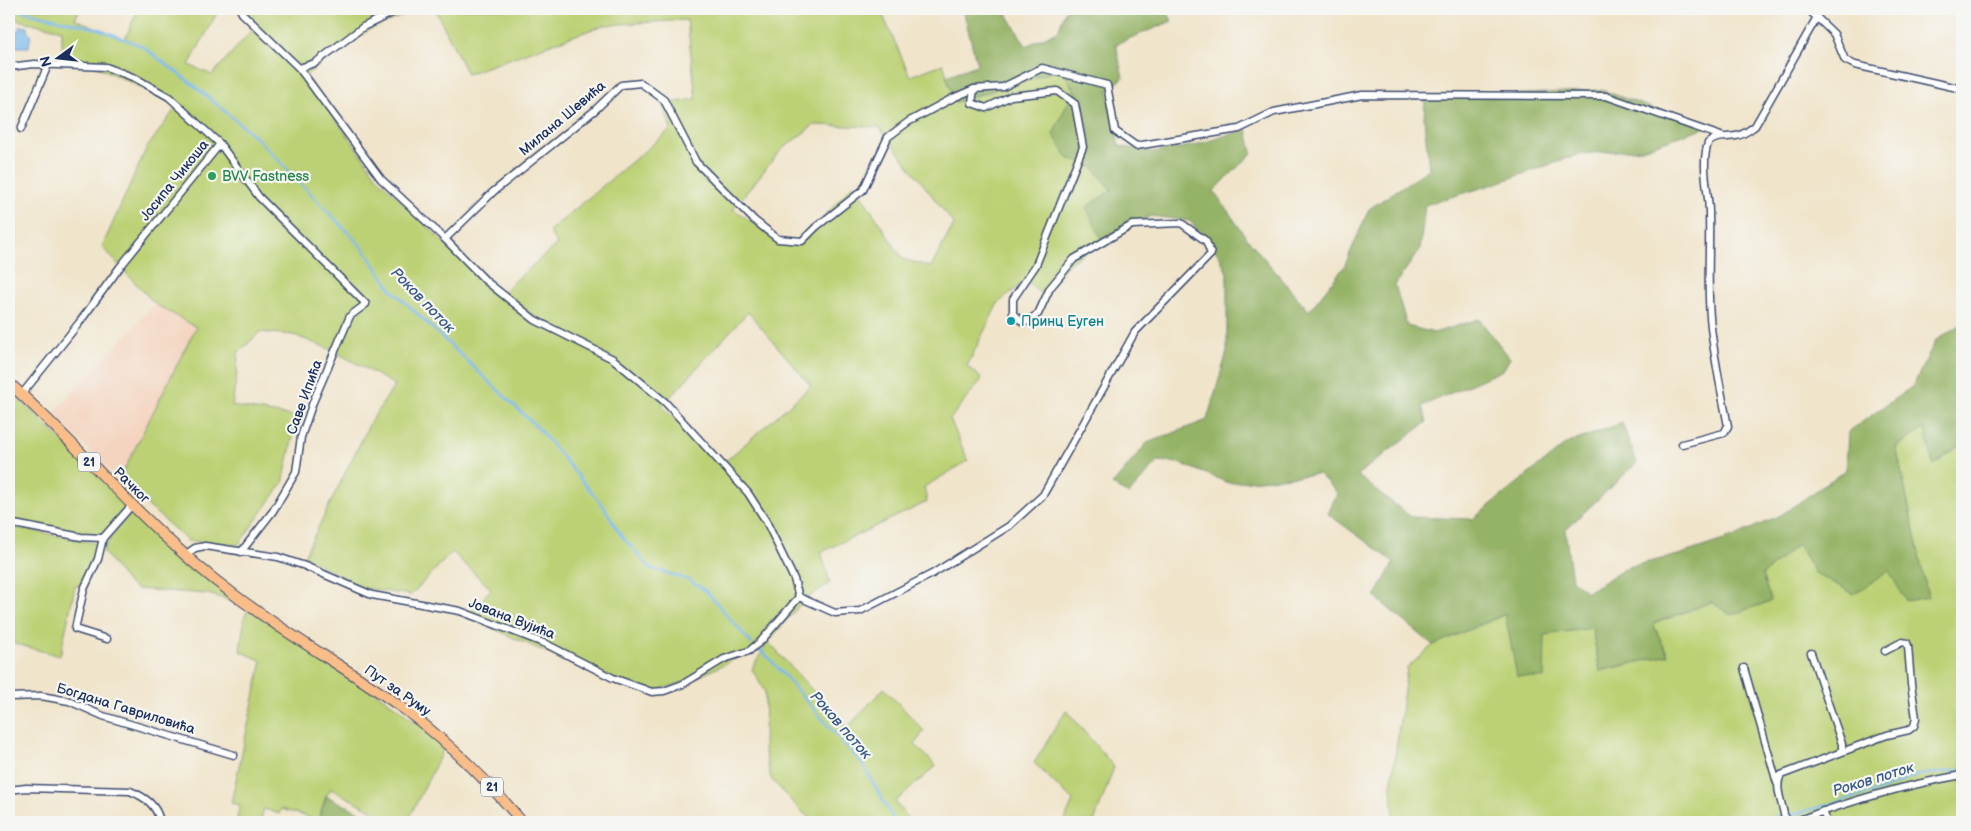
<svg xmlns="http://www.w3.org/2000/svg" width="1971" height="831" font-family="'Balsamiq Sans',sans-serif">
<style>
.built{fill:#f4d4bf}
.green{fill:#bcd175;stroke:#6c806a;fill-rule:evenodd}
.forest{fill:#95b366;stroke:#587162}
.water{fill:#7bbaee;stroke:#4b74a6}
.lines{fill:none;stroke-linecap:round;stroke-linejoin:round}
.stream{stroke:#7bbaee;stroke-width:2.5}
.street-casing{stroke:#3b4a6e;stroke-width:9}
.primary-casing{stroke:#3b4a6e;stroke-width:12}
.street{stroke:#fff;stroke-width:6}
.primary{stroke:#f8bd89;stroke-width:10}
.leisure-dot{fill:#2e9e5b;stroke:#f6f6f2;stroke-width:2}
.culture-dot{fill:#0f9aa8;stroke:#f6f6f2;stroke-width:2}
.labels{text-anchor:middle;stroke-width:4.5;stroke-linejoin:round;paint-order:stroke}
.shield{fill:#f6f6f2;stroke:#5d6b8a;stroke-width:1}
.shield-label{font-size:12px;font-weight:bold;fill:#1b2f5e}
.street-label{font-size:14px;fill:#1b2f5e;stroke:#f6f6f2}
.leisure-label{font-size:14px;fill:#27864d;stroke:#f6f6f2;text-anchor:start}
.culture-label{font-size:14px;fill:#0d838f;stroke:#f6f6f2;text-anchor:start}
.water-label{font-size:15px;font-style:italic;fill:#385989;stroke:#f6f6f2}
</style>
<rect width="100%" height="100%" fill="#f6f6f2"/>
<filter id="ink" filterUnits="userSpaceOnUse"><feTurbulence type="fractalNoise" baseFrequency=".02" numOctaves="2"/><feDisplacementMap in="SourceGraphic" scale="10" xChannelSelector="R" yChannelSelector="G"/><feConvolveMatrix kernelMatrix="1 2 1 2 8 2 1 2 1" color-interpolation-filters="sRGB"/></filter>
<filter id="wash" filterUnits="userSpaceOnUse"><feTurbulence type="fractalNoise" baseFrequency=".0096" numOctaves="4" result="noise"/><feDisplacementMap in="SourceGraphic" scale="20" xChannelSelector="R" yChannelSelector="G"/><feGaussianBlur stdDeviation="1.12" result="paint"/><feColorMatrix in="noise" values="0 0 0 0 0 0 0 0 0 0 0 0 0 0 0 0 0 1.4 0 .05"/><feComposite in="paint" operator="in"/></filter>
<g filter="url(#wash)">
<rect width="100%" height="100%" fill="#f0e4ca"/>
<polygon class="built" points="155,304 196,327 119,480 53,414"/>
<g class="green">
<path d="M9,9h71l-5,10 50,20 13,-30h81l-30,56 23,10 42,-47 -16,-19h182l-50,20 -65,47 73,102 120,118 59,-52 -8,-13 122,-102 -8,-25 33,-5 -9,-79 -83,5 -137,49 -32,-65h445l30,67 33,-12 13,38 106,-33 14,25 -9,10 1,54 26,10 18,23 -10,49 -34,24 -24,32 -19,-15 -27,22 -31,63 15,13 -32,40 18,42 -44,26 3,15 -106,50 9,31 -26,17 -36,42 79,86 37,-40 40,43 -9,13 21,22 -41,36 16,20h-96l-14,-11 -30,-32 -7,-30 1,-57 -13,-23 15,-26 -73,36 -43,13 -56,-18 -128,-57 24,-28 -39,-37 -41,43 -49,-7 -58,-32 67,-135 24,-36 -61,-34 -40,-16 -34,-3 -22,21 -1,20 -5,33 65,11 -14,66 -45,62 -50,-4 -69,-61 77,-153 -41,-23 -53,-57 44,-98 32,-44 -116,-55v-20l-53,-12zM814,125l65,2 75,97 -23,43 -28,-8 -49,-75 -55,60 -18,-2 -48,-33 48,-59zM748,312l63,74 -90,79 -59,-59z"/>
<polygon points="9,389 128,505 101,538 9,520"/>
<polygon points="1925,428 1934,465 1960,445 1962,445 1962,822 1395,822 1391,787 1407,668 1433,645 1506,614 1544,635 1592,628 1600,671 1668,655 1653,624 1711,602 1771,601 1762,575 1798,544 1815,573 1889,571 1928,597 1896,447"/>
<path d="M134,510l108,94 -34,-10 -72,-5c-13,-8 -22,-25 -33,-37l11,-20z"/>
<polygon points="9,526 99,544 83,583 75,587 60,656 9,642"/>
<path d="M249,609c66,44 136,85 196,137l-38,76h-12l-64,-33 -5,7 -8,24 -37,-11 -2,5 -15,-5 -4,13h-24l4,-17 -9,-2 31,-142 -22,-10 5,-36z"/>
<polygon points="1066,710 1114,767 1094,822 1064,822 1073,801 1034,763"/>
</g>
<g class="forest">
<polygon points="963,9 1004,9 1026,46 1058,31 1066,9 1166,9 1172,21 1116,44 1123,78 1108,91 1119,146 1154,152 1192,146 1247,129 1252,153 1214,191 1246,237 1309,311 1344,267 1369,209 1429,169 1424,118 1425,99 1601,90 1706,127 1642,149 1580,154 1491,185 1425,205 1420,249 1395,285 1407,326 1434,333 1479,319 1510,358 1503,370 1422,406 1427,422 1357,475 1411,517 1473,519 1566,444 1622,423 1637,463 1565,530 1572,580 1587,592 1628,567 1678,555 1733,537 1781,515 1846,470 1848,432 1913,386 1936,340 1962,324 1962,445 1960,445 1933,465 1925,428 1896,447 1928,597 1906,601 1889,571 1854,594 1815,573 1798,544 1762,575 1771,601 1731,615 1711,602 1653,624 1668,655 1600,671 1592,628 1545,635 1544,678 1517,676 1505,614 1433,645 1375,597 1394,562 1328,514 1337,493 1319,474 1229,483 1179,463 1158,461 1129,494 1112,485 1147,443 1207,420 1227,352 1227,273 1219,255 1190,221 1151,216 1102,240 1086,207 1112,190 1094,168 1068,158 1053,134 1067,104 1076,94 1062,69 955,102 946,76 977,65"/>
<polygon points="326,796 381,822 318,822"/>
</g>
<polygon class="water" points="21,26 28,27 27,31 31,34 29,47 9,47 9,30 19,31"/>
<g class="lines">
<g class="stream">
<polyline points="14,9 99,29 142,46 196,87 258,139 362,247 392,290 538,428 604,507 620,534 650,568 689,580 706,591 752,644"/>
<polyline points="760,650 769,658 863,765 895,822"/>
<polyline points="1791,815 1877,791 1919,775 1962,770"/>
<polyline points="1763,822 1780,815"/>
</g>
</g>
</g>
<g filter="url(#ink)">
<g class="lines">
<defs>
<g id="street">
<polyline points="240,9 242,13 299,68 381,179 445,239 486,281 535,320 613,359 665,402 748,493 766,521 794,579 799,597"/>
<polyline points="1808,9 1834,34 1845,60 1855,65 1962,89"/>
<polyline points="9,67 34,64 106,67 135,78 169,97 220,144 259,197 366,304 350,316 313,402 301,437 296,472 273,511 241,552"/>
<polyline points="299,68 315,63 363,27 400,9"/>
<polyline points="21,129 48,65"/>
<polyline points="445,239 493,192 594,111 621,85 641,83 664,100 696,162 754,220 778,239 802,241 816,227 863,190 888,137 908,122 953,98 974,89 1003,87 1042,68 1107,85 1115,131 1136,146 1239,129 1274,112 1362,95 1606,96 1721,136"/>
<polyline points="22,394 79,323 120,267 220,144"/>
<path d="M1682,444l42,-11 4,-7c-7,-36 -15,-72 -18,-109 -3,-35 0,-71 -1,-106 -1,-23 -8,-47 -1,-68 9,-8 17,-5 28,-7 8,-1 13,-6 19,-10l62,-109"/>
<polyline points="9,523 81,537 103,538 132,505"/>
<polyline points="103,538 98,559 84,589 75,629 107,639"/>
<polyline points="185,555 195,548 205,546 278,557 305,566 372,595 460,611 546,644 613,678 652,692 664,691 683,684 724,659 749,651 761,641 799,597"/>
<polyline points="799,597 835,613 860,611 932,574 1009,526 1043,495 1135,332 1211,254 1206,241 1181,223 1132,225 1074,259 1050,288 1038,314 1024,323 1013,314 1013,299 1036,265 1083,147 1075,104 1057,91 1011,96 986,108 972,103 974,89"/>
<polyline points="1811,653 1842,744 1842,750 1839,753"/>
<polyline points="1744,668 1777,783"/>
<polyline points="9,697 41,696 69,701 103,716 234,755"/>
<path d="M9,790l17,-2 104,3c15,6 27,14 30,31"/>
<polyline points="1823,811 1827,822"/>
<path d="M1785,822c0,-14 -12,-34 -4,-47l106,-40 22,-5 5,-4 2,-8 -5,-34 -3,-38 -1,-3 -5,-1 -17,9"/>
<path d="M1794,822c55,-21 111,-37 168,-47"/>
</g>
<path id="primary" d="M9,383c76,68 140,149 223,210 56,43 119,77 176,119 42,32 80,69 114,110"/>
</defs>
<use href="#street" class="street-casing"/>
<use href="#primary" class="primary-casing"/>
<use href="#street" class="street"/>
<use href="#primary" class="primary"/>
</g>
</g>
<circle class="leisure-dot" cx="212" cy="176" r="5"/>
<circle class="culture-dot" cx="1011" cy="321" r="5"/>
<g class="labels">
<g class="shield">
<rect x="78" y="452.5" width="22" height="19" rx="4"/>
<rect x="481" y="777.5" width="22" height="19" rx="4"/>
</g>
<g class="shield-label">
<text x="89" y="466">21</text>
<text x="492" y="791">21</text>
</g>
<g class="street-label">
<text transform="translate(562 118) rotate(-40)" y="5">Милана Шевића</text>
<text transform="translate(174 180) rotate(-51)" y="5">Јосипа Чикоша</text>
<text transform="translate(304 397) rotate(-70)" y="5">Саве Ипића</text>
<text transform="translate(132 485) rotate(45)" y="5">Рачког</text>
<text transform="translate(512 618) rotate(21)" y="5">Јована Вујића</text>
<text transform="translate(398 690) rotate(35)" y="5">Пут за Руму</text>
<text transform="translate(126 708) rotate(17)" y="5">Богдана Гавриловића</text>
</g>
<g class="leisure-label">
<text x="222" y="181">BVV Fastness</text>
</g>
<g class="culture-label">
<text x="1021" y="326">Принц Еуген</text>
</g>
<g class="water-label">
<text transform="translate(423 300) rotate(46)" y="5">Роков поток</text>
<text transform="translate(841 725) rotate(49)" y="5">Роков поток</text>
<text transform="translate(1873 779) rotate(-17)" y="5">Роков поток</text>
</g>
</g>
<rect width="1971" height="831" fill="none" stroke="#f6f6f2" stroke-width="30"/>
<g transform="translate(58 58) rotate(255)" stroke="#f6f6f2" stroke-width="4" paint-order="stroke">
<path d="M0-4L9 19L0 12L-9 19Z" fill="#1b2f5e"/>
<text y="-8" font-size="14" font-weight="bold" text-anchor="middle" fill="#1b2f5e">N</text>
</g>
</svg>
